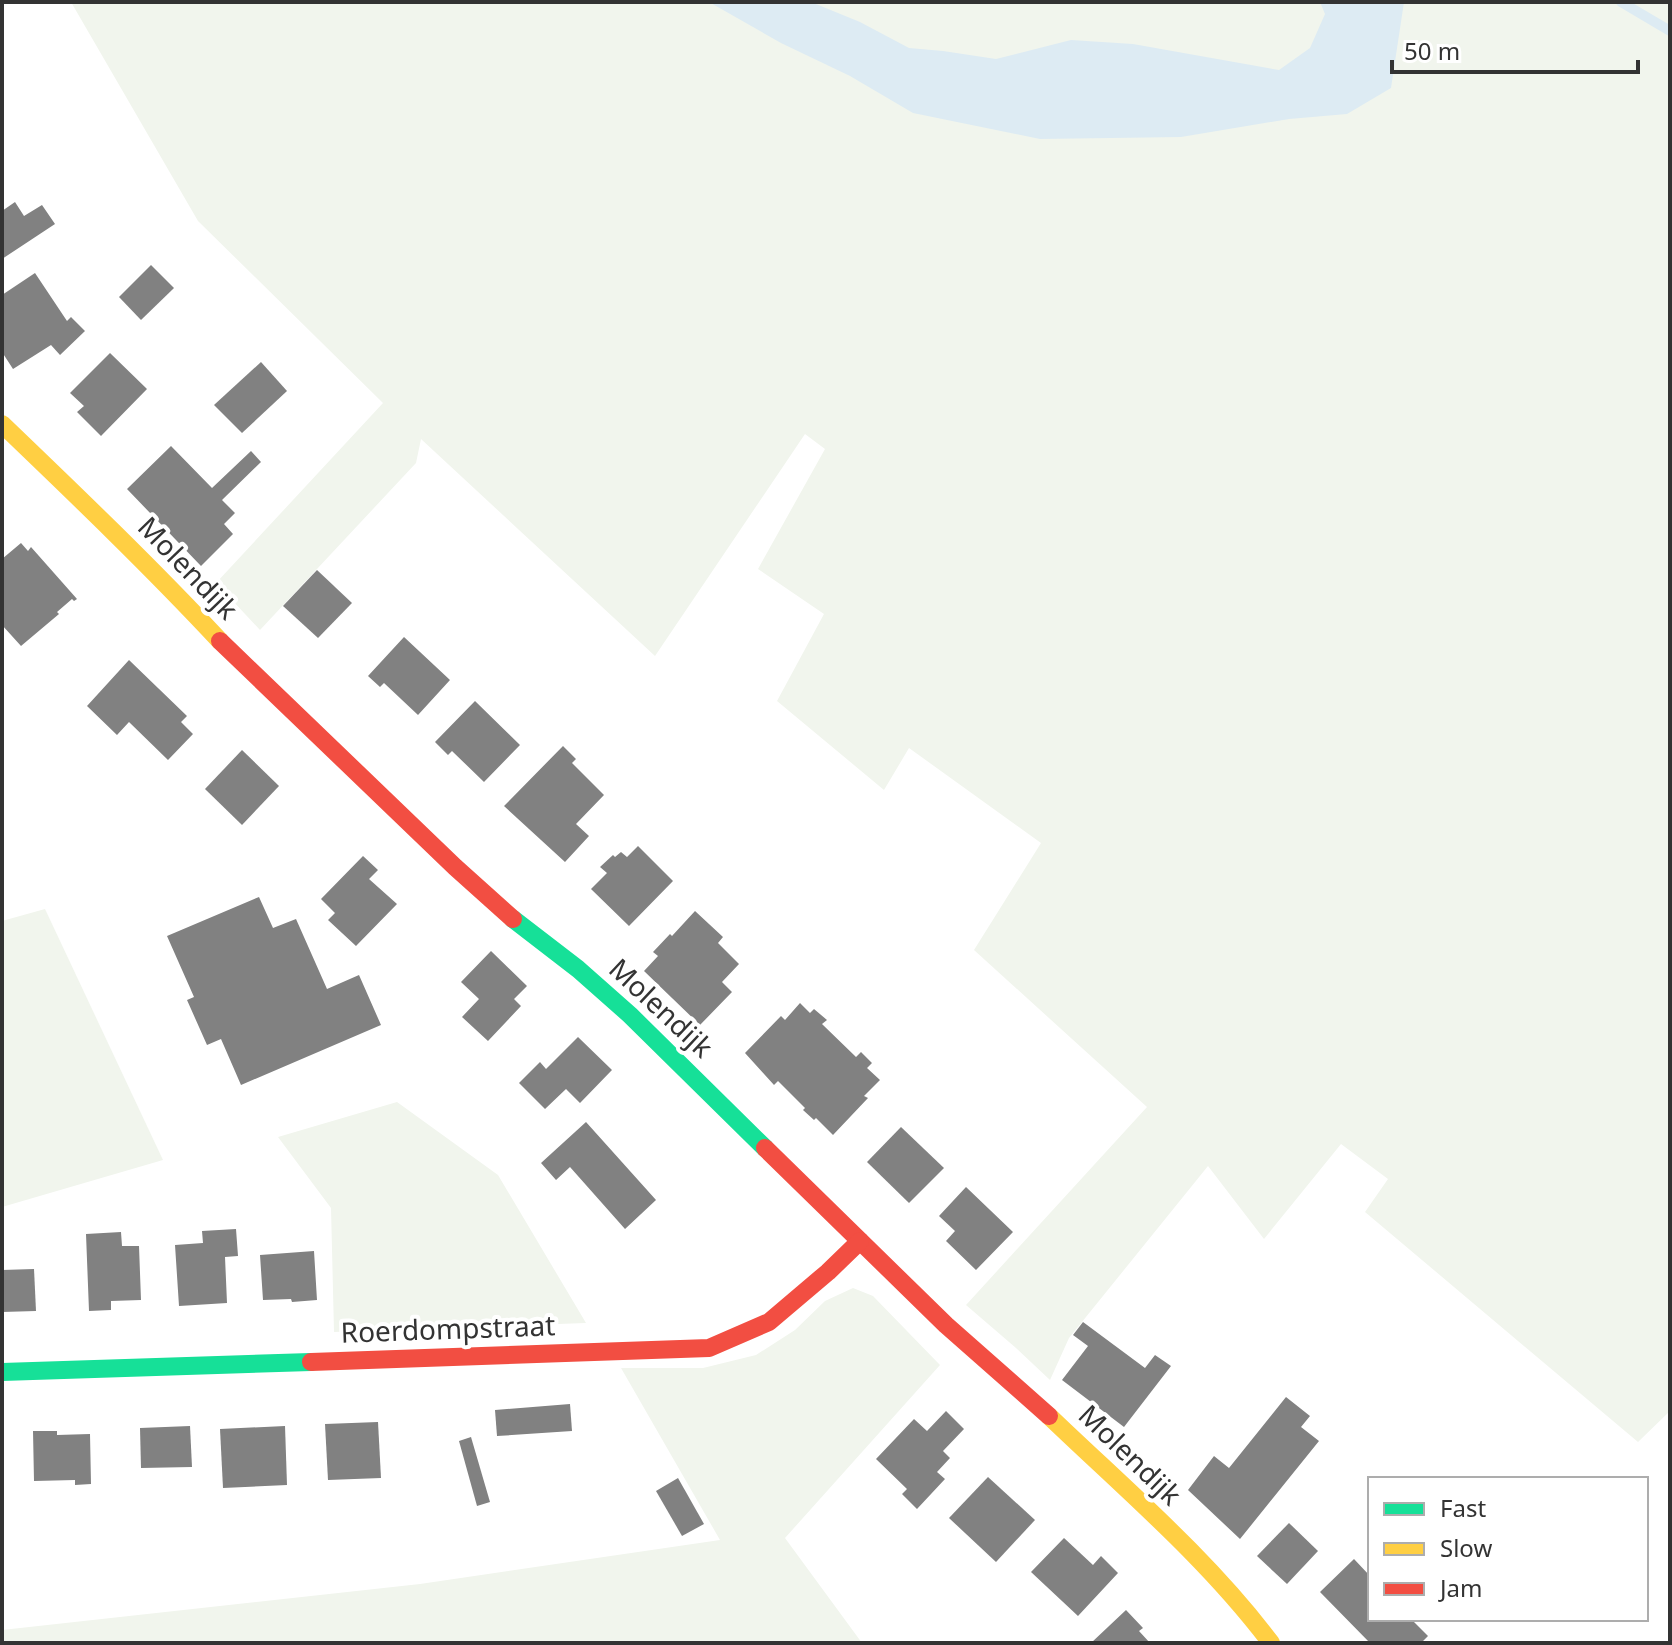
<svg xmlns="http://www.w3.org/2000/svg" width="1672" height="1645" font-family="'Noto Sans',sans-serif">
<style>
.green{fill:#f1f5ed}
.water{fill:#ddebf3}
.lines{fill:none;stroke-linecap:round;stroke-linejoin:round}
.stream{stroke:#ddebf3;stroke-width:10}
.building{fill:#818181}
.fast{stroke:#16e098;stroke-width:18}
.slow{stroke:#ffcf43;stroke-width:18}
.jam{stroke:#f24e42;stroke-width:18}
.labels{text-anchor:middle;stroke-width:8;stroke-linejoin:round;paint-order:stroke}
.street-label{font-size:28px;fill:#333;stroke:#fff}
</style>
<rect width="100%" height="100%" fill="#fff"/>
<g class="green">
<polygon points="71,2 1670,2 1670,1411 1638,1442 1365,1212 1388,1179 1341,1144 1264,1239 1208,1166 1069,1338 1050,1380 1016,1348 966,1305 1147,1107 974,950 1041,843 909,748 884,790 777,701 824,614 758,569 825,449 805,434 655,656 421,439 416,463 260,630 216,583 383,403 198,221"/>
<polygon points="45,909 163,1160 2,1207 2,921"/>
<polygon points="397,1102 498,1175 586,1323 334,1332 331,1208 278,1137"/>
<polygon points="853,1288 873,1296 940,1365 785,1538 862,1643 2,1643 2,1630 420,1584 720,1540 621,1368 703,1368 756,1355 795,1330 825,1301"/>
</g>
<polygon class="water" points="709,2 811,2 860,22 909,48 943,51 996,59 1071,40 1133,44 1279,70 1310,48 1325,14 1320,2 1404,2 1391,88 1347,114 1289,119 1181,137 1040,139 913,113 850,76 781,43"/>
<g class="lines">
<polyline class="stream" points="1621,2 1670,31"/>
</g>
<g class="building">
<polygon points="15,202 24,216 42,205 55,224 2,259 2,211"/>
<polygon points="151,265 174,288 141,320 119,297"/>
<polygon points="35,273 67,321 71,317 85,331 60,355 51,345 13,369 2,352 2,295"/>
<polygon points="110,353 147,389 101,436 77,412 84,406 70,393"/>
<polygon points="261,362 287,391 242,433 214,405"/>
<polygon points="171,446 212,488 251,451 261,462 222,500 235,513 224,524 233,534 201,566 127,489"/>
<polygon points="21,543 28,551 31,547 77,599 74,601 72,599 57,612 59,614 21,646 2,625 2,559"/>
<polygon points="317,570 352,603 318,638 283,606"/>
<polygon points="404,637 450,680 418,715 384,683 380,687 368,676"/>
<polygon points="129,660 187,716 181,722 193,734 168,760 129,722 117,735 87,706"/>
<polygon points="475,701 520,745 484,782 452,751 448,755 435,742"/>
<polygon points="563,746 576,759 572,763 604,795 576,824 589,836 565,862 504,806"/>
<polygon points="242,750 279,786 242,825 205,789"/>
<polygon points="638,846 673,881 629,926 591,889 607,873 600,867 613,855 615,857 621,852 627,857"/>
<polygon points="363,856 378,870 369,879 397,904 356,946 328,920 335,913 321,899"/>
<polygon points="259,897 273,928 296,919 327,989 359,975 381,1025 241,1085 221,1039 207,1045 187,1000 194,997 167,936"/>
<polygon points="695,911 723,937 718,943 739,964 722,982 732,992 700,1025 644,971 658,956 653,952 670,934 672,936"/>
<polygon points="491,951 527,986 514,999 521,1006 488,1041 462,1017 479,999 461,982"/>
<polygon points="800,1003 810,1013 814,1009 827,1020 822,1024 856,1057 861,1052 872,1063 867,1068 880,1080 864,1096 868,1098 833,1135 816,1118 814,1120 803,1110 805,1108 778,1081 774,1085 745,1053 781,1016 785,1020"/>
<polygon points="578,1037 612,1070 580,1103 566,1089 545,1109 519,1083 540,1062 546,1069"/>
<polygon points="586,1122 656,1200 625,1229 570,1167 556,1180 541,1163"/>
<polygon points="901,1127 944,1168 909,1203 867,1162"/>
<polygon points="966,1187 1013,1232 976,1270 946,1241 955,1231 939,1216"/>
<polygon points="236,1229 238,1256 225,1257 227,1303 179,1306 175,1245 203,1243 202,1231"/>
<polygon points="121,1232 122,1246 139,1246 141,1300 111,1301 111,1310 89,1311 86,1234"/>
<polygon points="314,1251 317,1300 292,1302 291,1299 263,1300 260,1255"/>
<polygon points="34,1269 36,1311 2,1312 2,1270"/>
<polygon points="1083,1322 1145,1368 1155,1355 1171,1366 1124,1427 1062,1380 1088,1346 1073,1335"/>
<polygon points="1286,1397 1310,1416 1301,1427 1319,1441 1240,1539 1188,1490 1214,1456 1229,1468"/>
<polygon points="570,1404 572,1431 497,1436 495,1410"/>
<polygon points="946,1411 964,1429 943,1451 950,1458 937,1472 945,1479 917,1509 902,1494 907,1489 876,1459 914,1419 927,1431"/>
<polygon points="378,1422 381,1478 328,1480 325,1424"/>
<polygon points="190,1426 192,1467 141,1468 140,1428"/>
<polygon points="285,1426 287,1485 223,1488 220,1429"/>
<polygon points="33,1431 57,1431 57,1435 90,1434 91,1484 75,1485 75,1480 34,1481"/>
<polygon points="471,1437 490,1502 477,1506 459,1441"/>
<polygon points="988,1477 1035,1520 996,1562 949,1518"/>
<polygon points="678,1478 704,1524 682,1536 656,1491"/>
<polygon points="1289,1523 1318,1551 1287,1584 1257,1556"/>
<polygon points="1064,1538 1093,1565 1101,1556 1118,1573 1078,1616 1031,1572"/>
<polygon points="1354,1559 1370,1576 1370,1619 1411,1619 1428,1636 1421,1643 1370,1643 1320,1592"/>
<polygon points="1126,1610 1143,1628 1139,1631 1150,1643 1091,1643"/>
</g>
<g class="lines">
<g class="fast">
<polyline points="513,919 578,969 630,1015 765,1148"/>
<polyline points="2,1372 311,1362"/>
</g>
<g class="slow">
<path d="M2,424c74,71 148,142 218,217"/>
<path d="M1049,1416c76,73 158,142 222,227"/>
</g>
<g class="jam">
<polyline points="220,641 455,867 513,919"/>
<polyline points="765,1148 946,1325 1049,1416"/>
<polyline points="311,1362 709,1348 769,1322 828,1272 860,1241"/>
</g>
</g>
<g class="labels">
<g class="street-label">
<text transform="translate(188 568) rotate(46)" y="10">Molendijk</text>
<text transform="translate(661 1008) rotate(43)" y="10">Molendijk</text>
<text transform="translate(448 1329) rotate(-2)" y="10">Roerdompstraat</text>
<text transform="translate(1130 1455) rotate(44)" y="10">Molendijk</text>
</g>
</g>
<rect width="1672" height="1645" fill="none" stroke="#333333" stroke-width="8"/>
<rect x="1368" y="1477" width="280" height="144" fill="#ffffff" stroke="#adadad" stroke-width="2"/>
<rect x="1384" y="1503" width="40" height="12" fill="#16e098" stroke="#adadad" stroke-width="2"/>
<text x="1440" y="1517" font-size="24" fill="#333333">Fast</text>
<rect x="1384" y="1543" width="40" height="12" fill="#ffcf43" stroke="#adadad" stroke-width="2"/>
<text x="1440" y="1557" font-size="24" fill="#333333">Slow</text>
<rect x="1384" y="1583" width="40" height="12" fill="#f24e42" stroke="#adadad" stroke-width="2"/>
<text x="1440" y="1597" font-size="24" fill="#333333">Jam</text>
<path d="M1392 60v12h246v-12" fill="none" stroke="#333333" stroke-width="4"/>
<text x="1404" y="60" font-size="24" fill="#333333" stroke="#ffffff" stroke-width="6" paint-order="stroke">50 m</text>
</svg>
